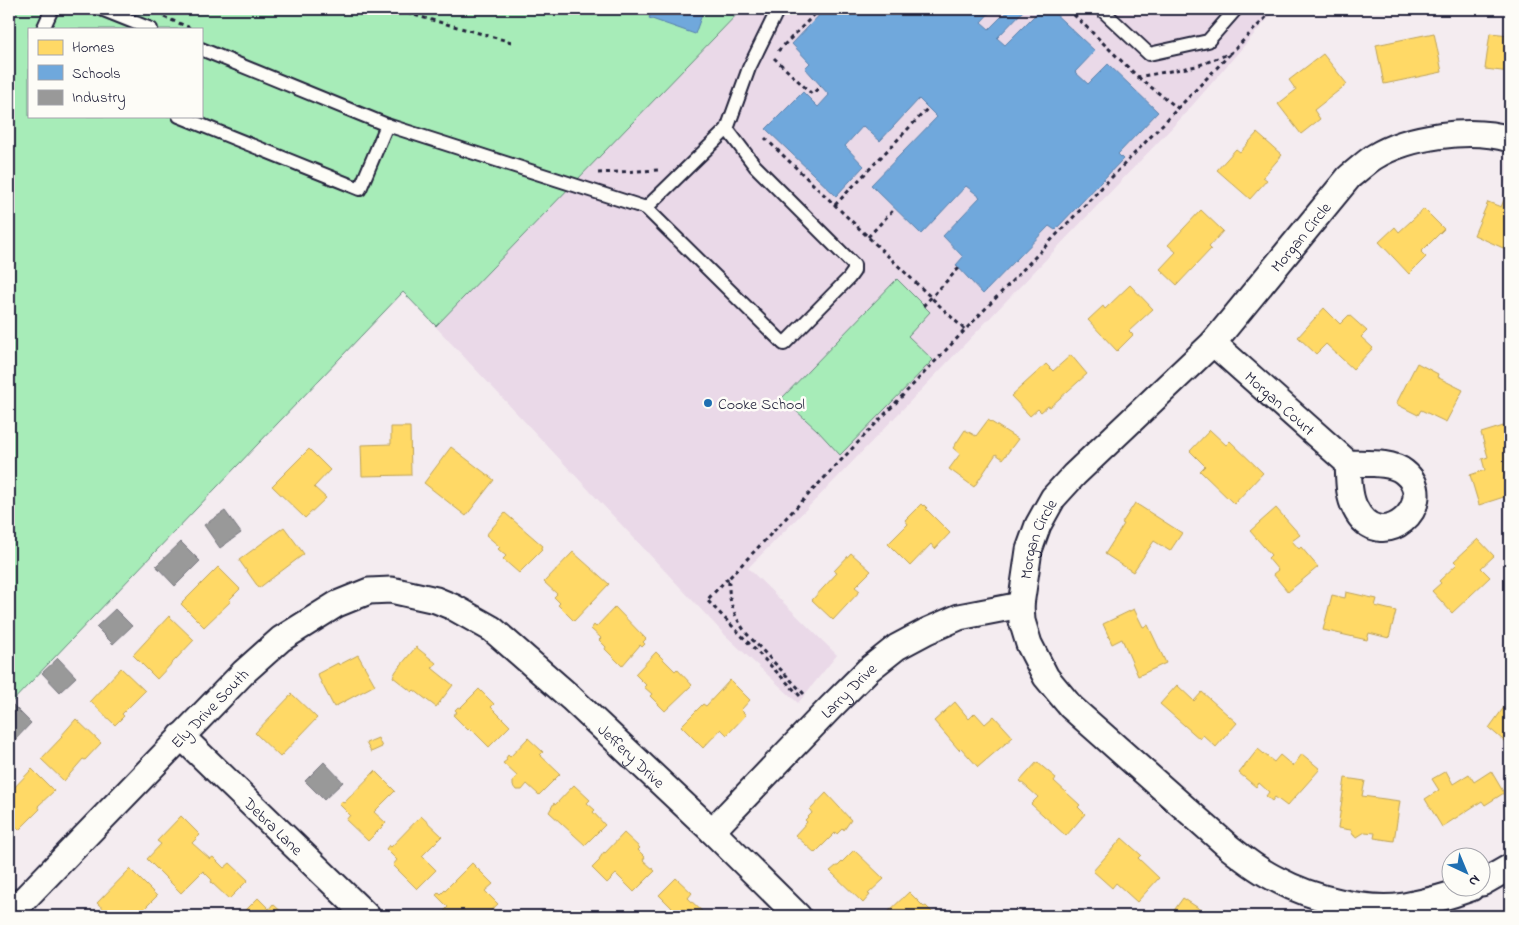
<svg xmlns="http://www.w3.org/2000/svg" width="1519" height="925" font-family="'Indie Flower',sans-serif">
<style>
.built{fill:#ead9e8;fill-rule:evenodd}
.green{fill:#a7ecb8;stroke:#64877a;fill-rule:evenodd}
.homes{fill:#ffd966;stroke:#bda259}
.schools{fill:#6fa8dc;stroke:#5880ac}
.industry{fill:#999;stroke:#75757d}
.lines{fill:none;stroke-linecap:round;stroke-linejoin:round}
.lane-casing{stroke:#22223b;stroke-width:16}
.street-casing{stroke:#22223b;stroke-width:29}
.path{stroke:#22223b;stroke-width:3;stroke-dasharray:4 4;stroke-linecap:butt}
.lane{stroke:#fdfcf7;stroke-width:12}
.street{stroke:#fdfcf7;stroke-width:25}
.poi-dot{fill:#1f6fb2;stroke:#fdfcf7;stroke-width:2}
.labels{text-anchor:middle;stroke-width:5;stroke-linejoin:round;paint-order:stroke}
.street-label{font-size:16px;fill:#22223b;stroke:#fdfcf7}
.poi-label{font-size:16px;fill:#22223b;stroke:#fdfcf7;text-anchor:start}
</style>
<rect width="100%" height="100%" fill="#f4ecf0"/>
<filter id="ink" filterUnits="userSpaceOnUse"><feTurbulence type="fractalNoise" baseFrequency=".02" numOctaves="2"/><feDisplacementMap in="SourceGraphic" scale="10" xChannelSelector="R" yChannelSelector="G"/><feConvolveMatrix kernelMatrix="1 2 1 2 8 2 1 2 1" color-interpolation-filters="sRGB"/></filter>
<g filter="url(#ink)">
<path class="built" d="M9,9h1267l-92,106 -349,365 -87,88 89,87 -39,48 -73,-68 -322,-343 -394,413zM29,29h172v87h-172z"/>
<g class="green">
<path d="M9,9h733l-306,317 -33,-34 -394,413zM29,29h172v87h-172z"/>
<polygon points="897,279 930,312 908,336 933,360 840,455 817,430 782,398"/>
</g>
<g class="homes">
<polygon points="1434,33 1442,72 1384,84 1376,45"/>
<polygon points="1490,33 1510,35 1510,72 1485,69"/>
<polygon points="1323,54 1347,84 1314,110 1320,119 1301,134 1278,104 1296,90 1289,80"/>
<polygon points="1257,133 1282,155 1263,177 1267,180 1250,199 1217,170 1236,149 1240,152"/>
<polygon points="1504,200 1510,202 1510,251 1474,235 1488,202 1501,207"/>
<polygon points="1424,209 1444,229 1421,252 1426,257 1409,274 1379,242 1395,227 1399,232"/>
<polygon points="1201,210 1223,231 1209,247 1211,249 1177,285 1160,269 1176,252 1168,245"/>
<polygon points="1130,285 1153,309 1129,331 1133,335 1117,351 1088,320 1103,306 1105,309"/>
<polygon points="1324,308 1340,324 1349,315 1367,331 1361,337 1373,348 1353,369 1326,344 1316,354 1298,337"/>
<polygon points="1071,355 1087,374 1050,407 1048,406 1041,412 1038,409 1030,416 1011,396 1046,364 1053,371"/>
<polygon points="1417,363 1438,374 1437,377 1463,390 1446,422 1421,410 1418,415 1396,404"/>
<polygon points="988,420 1018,439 1003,459 996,454 974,487 949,469 960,454 953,448 965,430 976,436"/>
<polygon points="1510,424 1510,495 1479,505 1470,475 1485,470 1482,459 1488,457 1481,433"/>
<polygon points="391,427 410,427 411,475 362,476 361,445 391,444"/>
<polygon points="1210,430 1226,445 1230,441 1263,473 1234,504 1200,471 1205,466 1190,451"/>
<polygon points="451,447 494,480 466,516 424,483"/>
<polygon points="309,449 330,470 314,487 326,498 305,518 272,486"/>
<polygon points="1135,503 1182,533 1170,551 1154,541 1133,572 1105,554 1124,524 1122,523"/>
<polygon points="921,504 923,506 924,505 927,508 926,509 950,533 935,549 931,544 910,566 888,544 908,524 905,520"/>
<polygon points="1276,508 1300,535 1292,541 1299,549 1301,547 1318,567 1288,592 1273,574 1278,570 1268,558 1271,555 1250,531"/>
<polygon points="505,513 543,546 541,549 542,550 519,573 503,559 506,556 498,549 500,547 486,535"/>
<polygon points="284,527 304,554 259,588 239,560"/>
<polygon points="1478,539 1494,556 1481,568 1490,577 1452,613 1432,591 1441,583 1439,581 1457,564 1454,561"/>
<polygon points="573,552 609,584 574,621 558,605 560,603 554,597 557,594 544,582"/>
<polygon points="851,553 871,571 855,587 860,591 833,620 812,600 837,573 834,571"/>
<polygon points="218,567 240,589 229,600 231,601 204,627 181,604"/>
<polygon points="1346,592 1377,599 1375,606 1396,611 1389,638 1369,633 1367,640 1323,630 1332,595 1345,598"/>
<polygon points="615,607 646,639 643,642 645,644 642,647 640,645 622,666 605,649 606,647 599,640 601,638 591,629 594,625 596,627"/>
<polygon points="1134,609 1143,627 1148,625 1166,663 1138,676 1122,639 1112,644 1103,624"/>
<polygon points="169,616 194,640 157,679 133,655"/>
<polygon points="416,647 436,663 432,668 453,685 436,707 414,690 412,692 393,677 396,671"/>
<polygon points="656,652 675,671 677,669 692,685 665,711 650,696 652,694 644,687 646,685 635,674"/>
<polygon points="358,655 375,685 334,707 317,674 338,663 339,665"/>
<polygon points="121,668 145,691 122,714 124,716 115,725 90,701"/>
<polygon points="730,680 750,700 741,710 746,715 727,735 721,729 703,748 681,726 703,704 706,706"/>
<polygon points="1177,685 1194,701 1202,692 1237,723 1216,747 1203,735 1200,739 1160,704"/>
<polygon points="479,689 494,704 491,707 510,726 489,747 470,728 468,730 453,715 457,712 455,710 458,707 460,708"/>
<polygon points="292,694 317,718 280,757 255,733"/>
<polygon points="1510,699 1510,746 1489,728"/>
<polygon points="955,702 969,719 975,713 985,724 994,716 1013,737 978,767 961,748 959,750 934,721"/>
<polygon points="76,719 101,743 85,760 83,759 64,781 41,759 62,737 61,736"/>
<polygon points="378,738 382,747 371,752 366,743"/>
<polygon points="528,738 543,752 540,755 560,774 539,795 527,784 522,790 516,790 513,786 513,781 517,776 503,763 507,760 506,758 508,755 510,757"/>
<polygon points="1258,749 1274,762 1280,755 1293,766 1302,754 1320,769 1287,806 1275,797 1272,801 1266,796 1269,792 1259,783 1256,787 1239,773"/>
<polygon points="1037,762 1056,778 1054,781 1080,805 1078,807 1085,814 1066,836 1031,804 1038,797 1020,781"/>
<polygon points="32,769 54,791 38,806 40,809 19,830 9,819 9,793"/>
<polygon points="375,771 395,791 374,812 386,823 368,841 346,820 350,815 339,804 342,801 344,803"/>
<polygon points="1446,771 1453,784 1469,774 1474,782 1491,771 1504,793 1485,805 1482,801 1442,827 1425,799 1439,790 1432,779"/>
<polygon points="1345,778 1365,781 1362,796 1400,801 1394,841 1374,838 1375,833 1365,832 1357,837 1353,835 1351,830 1338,828"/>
<polygon points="574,785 590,800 587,803 595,810 593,812 605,825 585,845 549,812 554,803 555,805"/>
<polygon points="826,793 851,820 844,830 843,828 837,834 836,832 815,853 795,835 807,822 805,820 812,813 810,810"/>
<polygon points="181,816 200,835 192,843 210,859 213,857 224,868 230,863 248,880 229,899 211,882 212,880 203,871 181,893 147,859 161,844 157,841"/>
<polygon points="421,816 442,836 422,856 436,870 417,889 393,865 397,860 386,849 389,845 391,847"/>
<polygon points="624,833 640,848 638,850 645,857 643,860 655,871 634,892 616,874 607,883 592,868 600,860 599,859 604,852 605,853"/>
<polygon points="1122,838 1141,855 1138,858 1159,878 1137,902 1116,883 1112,888 1093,871"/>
<polygon points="854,850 884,879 868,894 870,895 863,903 830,871 836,866 838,866"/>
<polygon points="472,863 493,884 485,891 498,904 485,916 447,916 443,912 448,907 436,895 439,892 441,894"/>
<polygon points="130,869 157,896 137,916 111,916 97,903"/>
<polygon points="676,878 692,893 688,898 707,916 665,916 673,909 659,895"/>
<polygon points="909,892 924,907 926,906 936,916 889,916 886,914"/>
<polygon points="258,898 269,909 273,904 286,916 240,916"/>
<polygon points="1183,898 1203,911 1199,916 1170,916"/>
</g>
<g class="schools">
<polygon points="653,9 704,9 695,34 649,18"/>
<polygon points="825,9 993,9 981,22 989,29 1009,9 1025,9 997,38 1005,45 1041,9 1050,9 1095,51 1075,72 1088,84 1108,64 1158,112 1118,154 1123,159 1055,230 1049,226 983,294 956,265 963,257 943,236 980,197 966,186 921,234 871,185 937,117 919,99 880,141 863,126 845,146 864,166 836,196 766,129 803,92 818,107 829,95 805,68 810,63 792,44"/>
</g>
<g class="industry">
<polygon points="225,511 241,533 220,548 204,525"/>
<polygon points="181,542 200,561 175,586 156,566"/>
<polygon points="115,609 132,626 113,644 96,627"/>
<polygon points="58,658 76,677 60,692 42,673"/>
<polygon points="12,704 31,723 13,742 9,738 9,708"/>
<polygon points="324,762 343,782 324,800 305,781"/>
</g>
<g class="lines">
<defs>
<g id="lane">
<polyline points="101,9 151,29"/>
<polyline points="1101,9 1149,54 1208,41 1236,9"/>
<polyline points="43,29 52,9"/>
<polyline points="201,49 387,125 646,208"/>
<polyline points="179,116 360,189 387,125"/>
<polyline points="727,129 755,166 854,265 854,271 849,278 784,344 646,208 727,129 749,68 778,9"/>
</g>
<g id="street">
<path id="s1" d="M1213,343l135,120c1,15 0,32 7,45 25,51 87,-6 49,-36 -14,-11 -39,-8 -56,-9"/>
<path id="s2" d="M181,736l186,180"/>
<path id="s3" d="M712,831l119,-124 37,-37 29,-23 30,-16 32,-14 62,-12"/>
<polyline points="1482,883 1510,867"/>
<path id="s4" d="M1471,888c-22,8 -44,14 -67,18 -37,6 -93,-8 -126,-26 -17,-8 -33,-20 -48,-32l-159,-141 -25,-30 -17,-33 -7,-23 -1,-16 8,-55 9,-25 15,-27 21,-23 139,-132 136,-166c8,-6 16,-14 25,-20 34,-21 97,-30 136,-18"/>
<path id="s5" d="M9,915l235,-243 37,-33 56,-35 32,-13 22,-1 45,10 17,7 39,22 79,69 141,133 86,85"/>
</g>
</defs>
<use href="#lane" class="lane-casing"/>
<use href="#street" class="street-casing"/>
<g class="path">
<polyline points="392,9 515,43"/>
<polyline points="1068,9 1138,77 1197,66 1231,53 1274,9"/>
<polyline points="164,17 193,29"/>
<polyline points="778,51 820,9"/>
<polyline points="774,58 812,94 821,86"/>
<polyline points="1138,77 1179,109"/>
<polyline points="765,138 965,330 1231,53"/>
<polyline points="598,173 659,170"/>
<polyline points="835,205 928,108"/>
<polyline points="868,237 895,208"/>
<polyline points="923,306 959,268"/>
<polyline points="728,578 707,600 801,697"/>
<path d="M804,694l-58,-61c-13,-19 -18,-32 -17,-55l236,-248"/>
</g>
<use href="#lane" class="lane"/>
<use href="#street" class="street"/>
</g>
</g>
<circle class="poi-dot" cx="708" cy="403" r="5"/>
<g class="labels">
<g class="street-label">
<text dy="6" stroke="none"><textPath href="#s4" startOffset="1060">Morgan Circle</textPath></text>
<text dy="6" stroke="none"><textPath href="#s1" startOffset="90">Morgan Court</textPath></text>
<text dy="6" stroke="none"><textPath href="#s4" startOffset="655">Morgan Circle</textPath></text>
<text dy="6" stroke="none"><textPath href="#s3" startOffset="196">Larry Drive</textPath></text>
<text dy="6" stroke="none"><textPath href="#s5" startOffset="288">Ely Drive South</textPath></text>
<text dy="6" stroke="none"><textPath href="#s5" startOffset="808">Jeffery Drive</textPath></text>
<text dy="6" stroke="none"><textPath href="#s2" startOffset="129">Debra Lane</textPath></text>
</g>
<g class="poi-label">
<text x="718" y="409">Cooke School</text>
</g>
</g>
<rect width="1519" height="925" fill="none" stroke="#fdfcf7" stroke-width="30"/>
<rect x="15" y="15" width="1489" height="895" fill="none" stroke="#22223b" stroke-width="2" filter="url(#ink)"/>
<rect x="28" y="28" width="175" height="90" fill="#fdfcf7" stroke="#a5a5ac"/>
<rect x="38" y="40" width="25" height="15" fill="#ffd966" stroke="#a5a5ac"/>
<text x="72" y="52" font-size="15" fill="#22223b">Homes</text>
<rect x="38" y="65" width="25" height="15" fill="#6fa8dc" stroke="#a5a5ac"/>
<text x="72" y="78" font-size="15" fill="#22223b">Schools</text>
<rect x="38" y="90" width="25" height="15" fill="#999999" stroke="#a5a5ac"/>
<text x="72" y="102" font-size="15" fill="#22223b">Industry</text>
<g transform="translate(1466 872) rotate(136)"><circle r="24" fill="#fdfcf7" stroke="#a5a5ac"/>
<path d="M0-4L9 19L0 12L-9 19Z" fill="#1f6fb2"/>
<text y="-8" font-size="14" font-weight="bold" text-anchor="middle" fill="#22223b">N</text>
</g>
</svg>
